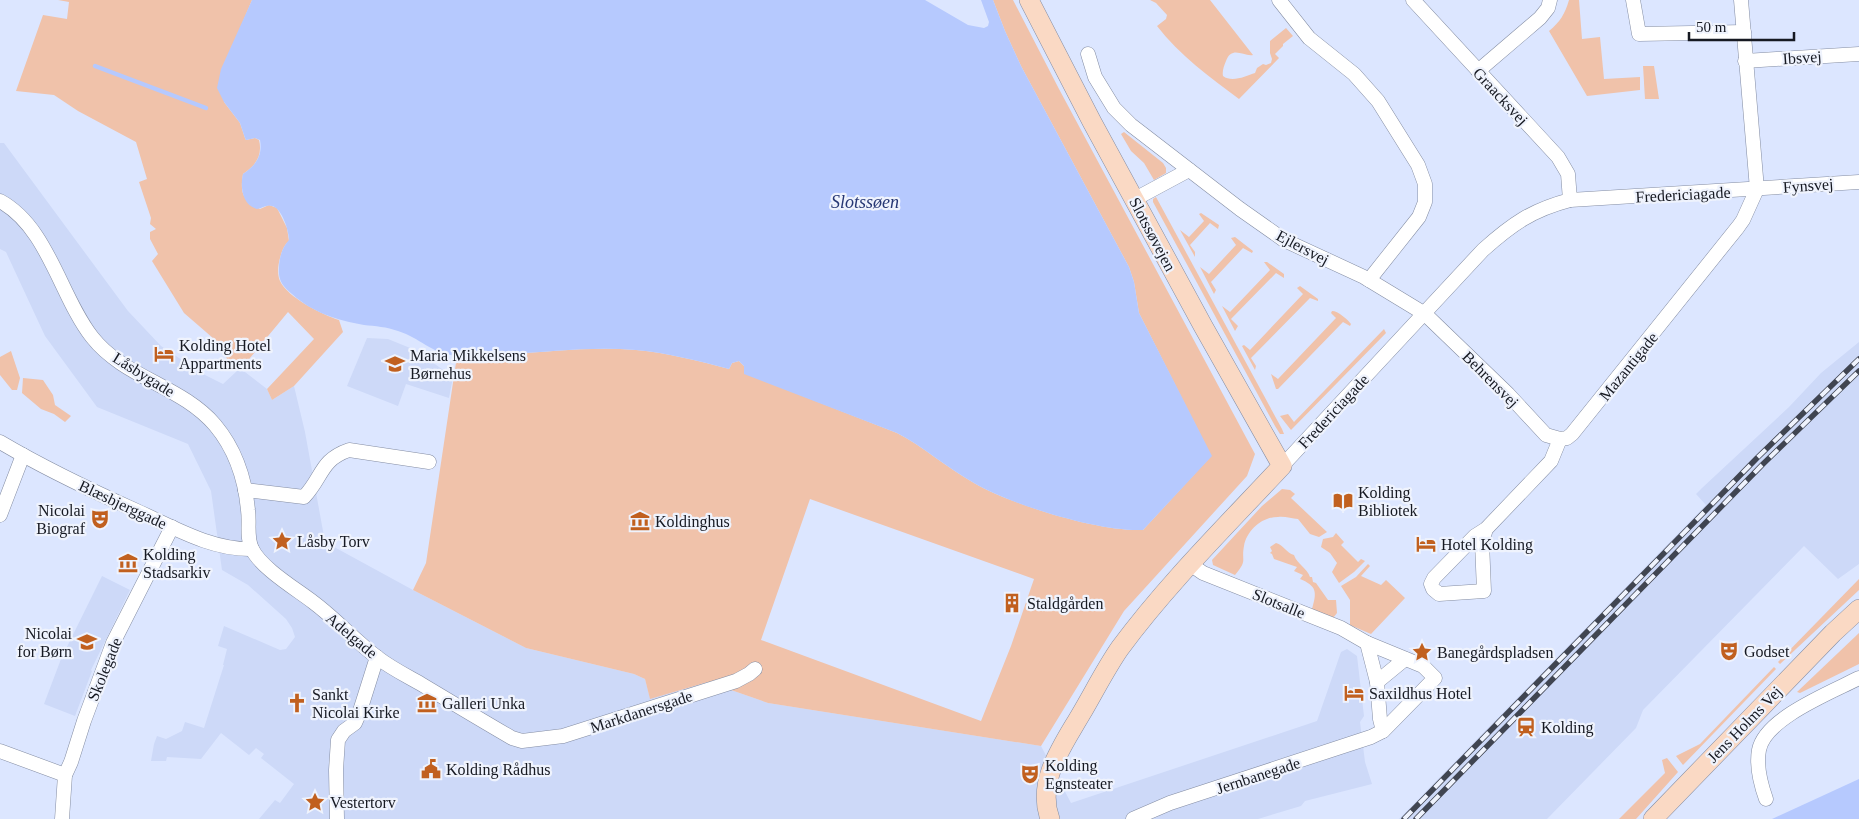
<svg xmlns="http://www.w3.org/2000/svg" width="1859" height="819" font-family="Georgia,serif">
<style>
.built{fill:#cdd9f8}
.green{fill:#f0c2aa;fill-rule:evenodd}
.water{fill:#b6c9fe}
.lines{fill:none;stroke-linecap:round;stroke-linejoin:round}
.stream{stroke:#b6c9fe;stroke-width:4.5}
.street-casing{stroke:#848da3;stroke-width:15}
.secondary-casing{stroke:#848da3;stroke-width:20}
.street{stroke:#fff;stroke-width:14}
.secondary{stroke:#fad9c4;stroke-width:19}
.rail-casing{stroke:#404551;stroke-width:5.5}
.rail{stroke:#eff3fd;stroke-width:4;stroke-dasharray:11;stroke-linecap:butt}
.labels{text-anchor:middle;stroke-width:4.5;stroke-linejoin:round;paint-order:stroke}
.street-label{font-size:16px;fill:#161922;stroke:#eff3fd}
.poi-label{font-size:16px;fill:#161922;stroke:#eff3fd;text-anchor:start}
.water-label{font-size:18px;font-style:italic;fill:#263774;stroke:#eff3fd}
</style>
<rect width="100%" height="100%" fill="#dce6ff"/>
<g class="built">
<polygon points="0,143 4,143 128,311 161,346 203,374 223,384 237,371 245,372 267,389 272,400 294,386 305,432 325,542 413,590 526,648 634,674 645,679 650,698 708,682 768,703 1041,746 1071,803 1317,721 1341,652 1347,649 1357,656 1364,716 1360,722 1365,762 1372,784 1305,801 1301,806 1258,819 259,819 275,800 280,803 294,784 261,758 264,754 256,748 249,755 221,733 201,759 167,757 166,761 151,761 154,744 157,736 166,739 182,731 185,722 204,728 224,665 223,665 227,649 218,646 224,626 280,650 286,649 295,637 292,628 286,619 248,585 222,570 211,491 188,444 97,407 45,336 6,252 0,249"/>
<polygon points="367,338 388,339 415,350 453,377 449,398 406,384 398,406 347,386"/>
<polygon points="1859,342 1859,564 1838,579 1804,546 1643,710 1636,728 1547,819 1399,819 1706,505 1696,494 1702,488 1789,407 1821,373"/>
<polygon points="102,576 130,590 91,670 92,671 75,716 44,704 61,659"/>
</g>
<g class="green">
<path d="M58,0h194l-13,31 -15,71 16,21 5,15 1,2 9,-2 4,2c4,16 -4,26 -16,34 -3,20 -1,25 17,35l9,-4 8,3 10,20 2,13c-5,4 -7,10 -9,17 -2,7 -3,16 0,23 7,16 43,34 59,39l4,12 -49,54 -22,14 -5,-11 47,-50 -26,-27 -43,52 -18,-5 -6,-14 -37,-32 -32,-52 6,-7 -8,-15v-7l6,-3 -6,-5 1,-6 -12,-36 8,-3 -11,-37 -58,-31 -24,-16 -38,-4 27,-76 24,4 2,-17z"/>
<path d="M993,0h20l46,89 196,365 -8,22 -123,135 -83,135 -273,-43 -60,-21 -58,17 -5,-20 -11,-5 -108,-26 -113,-58 13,-27 31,-207c60,1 119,-11 179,-6 32,3 63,11 93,19l3,-6 7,-2 5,5v7l153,60c27,14 50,35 77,50 38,22 126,49 169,47l68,-74 -72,-143 -5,-31 -5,-15 -108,-201 -16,-35zM810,499l224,80 -23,67 -30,75 -220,-81z"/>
<path d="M1150,0h60l43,55c-9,2 -21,-10 -27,6 -2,5 -4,10 -3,15 9,7 23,0 32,-3l2,-5 6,-4 3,1 5,-2 1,-4 -2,-6v-12l16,-13 7,8 -10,8v2l-8,8 4,4 -40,41c-29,-22 -60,-44 -82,-73l9,-7 1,-4 -11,-12z"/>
<path d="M1569,0h10l3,39 18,-2 4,42 36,-2v13l-53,6 -38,-65c11,-9 16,-17 20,-31z"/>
<polygon points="1643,66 1654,66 1659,99 1645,99"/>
<polygon points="1124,132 1163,163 1166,168 1166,173 1154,180 1144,163 1131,151 1121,134"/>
<polygon points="1156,197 1282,429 1284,434 1280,434 1275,426 1153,202 1153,199"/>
<polygon points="1201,213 1219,225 1218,229 1210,223 1190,245 1195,252 1195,257 1180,230 1189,237 1204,221 1199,214"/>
<polygon points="1235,237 1253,251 1252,253 1243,248 1211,282 1216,290 1214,294 1200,267 1209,274 1236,245 1231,238"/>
<polygon points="1264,262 1267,262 1284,274 1284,278 1276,273 1231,319 1238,326 1235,331 1222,306 1230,312 1270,270"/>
<polygon points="1300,286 1318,299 1318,301 1310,298 1251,358 1256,366 1255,370 1242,346 1244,345 1250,350 1303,294 1297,288"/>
<path d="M1332,311c6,0 15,8 19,13l-1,2 -7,-4 -65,67h-2l-5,-15 7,5 58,-61 -5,-5z"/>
<polygon points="1384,329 1386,333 1291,430 1280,416 1288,414 1294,422"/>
<polygon points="11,351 20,378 17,390 12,390 0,375 0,357"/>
<polygon points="23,378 43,380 53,395 55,405 71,416 65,422 54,414 41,409 22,393"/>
<path d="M1282,489l8,1 5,4 -4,4 36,34 -8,5 -9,-3 -12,-15c-6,0 -13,-3 -20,-2 -16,0 -31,13 -34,29 -3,16 4,14 -9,29l-22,-10 -1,-5 50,-54z"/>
<polygon points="1336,533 1344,542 1341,545 1358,562 1361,559 1365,561 1354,572 1339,583 1332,572 1337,563 1330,553 1321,547 1323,539 1333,537"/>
<path d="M1276,543c8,2 10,10 18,12 3,9 13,13 16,22h2l1,5 3,1 12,17h8l1,13 -4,5 -9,-3 -12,-6c5,-17 5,-23 -12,-30l3,-4 -9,-4 3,-4 -23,-8 -2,-5 -2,-1 2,-2 -2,-4z"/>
<polygon points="1368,564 1370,566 1361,576 1381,585 1386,580 1405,598 1371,634 1350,625 1350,600 1341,586 1356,577"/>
<polygon points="1859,579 1859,590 1780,664 1778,662"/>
<polygon points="1859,633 1859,664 1800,693 1797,692"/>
<polygon points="1774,667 1776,669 1683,765 1676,756 1700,744"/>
<polygon points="1667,758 1678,772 1636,819 1619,819 1665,773 1662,760"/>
</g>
<g class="water">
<path d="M252,0h673l43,25 16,3 4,-2 1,-4 -8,-22h12l12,31 16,35 108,201 5,15 5,31 73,143 -69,74c-44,2 -131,-25 -169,-47 -27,-15 -50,-36 -77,-50l-153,-59v-8l-5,-5 -7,2 -3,6c-30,-8 -61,-16 -93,-19 -60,-5 -119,7 -179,6 -28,-3 -36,-18 -59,-25 -11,-4 -23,-5 -34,-6 -27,-5 -51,-12 -72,-31 -9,-8 -14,-13 -13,-26 0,-9 3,-21 10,-28 0,-9 -7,-32 -17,-34 -5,-2 -10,2 -15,3 -15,-4 -17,-23 -14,-35 12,-8 20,-18 17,-34l-5,-2 -9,2 -1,-2 -5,-15 -16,-21 -7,-14 4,-19z"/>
<polygon points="1859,779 1859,819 1772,819"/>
</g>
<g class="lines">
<polyline class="stream" points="95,66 206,108"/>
<defs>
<g id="street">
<polyline points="1279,0 1309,38 1354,74 1378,101 1418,165 1425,184 1425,202 1419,217 1369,280"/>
<polyline points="1413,0 1558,157 1568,174 1570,200"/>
<polyline points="1633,0 1639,34 1744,32"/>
<polyline points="1088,54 1095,77 1114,108 1131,125 1240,209 1284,240 1364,277 1425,314 1508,394 1546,435 1560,439 1567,438 1572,434 1738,227 1743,220 1757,189 1741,0"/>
<polyline points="1745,61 1859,54"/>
<polyline points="1478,71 1540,18 1548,8 1550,0"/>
<polyline points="1135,199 1189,170"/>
<path d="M0,201c48,26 60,95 92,136 32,41 90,49 123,88 21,25 30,53 33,85 2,13 -2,27 4,39 9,19 44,40 61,53 23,17 42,39 65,56 13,10 29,18 43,26 30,18 60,36 91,54l10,3 41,-5 173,-55 13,-7 6,-5"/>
<path d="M0,442c44,26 90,48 137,69 36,16 74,39 115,38"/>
<path d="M1282,466l201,-216c29,-26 49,-40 87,-50l289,-18"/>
<path d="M245,490l59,7c19,-20 16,-37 45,-47l80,12"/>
<polyline points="0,515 23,455"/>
<polyline points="1486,529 1482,542 1484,591 1439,594 1433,589 1431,584 1434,578 1475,536 1486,529 1551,461 1560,439"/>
<polyline points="1367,643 1377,682 1380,719 1383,731"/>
<polyline points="1377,682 1405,659"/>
<polyline points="0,751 65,775"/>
<path d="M1766,799c-5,-14 -10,-33 -7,-49 6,-32 73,-58 100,-72"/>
<polyline points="62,819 65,775 71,762 84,721 113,643 172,527"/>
<polyline points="337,819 336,770 338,740 344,731 355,723 359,714 377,657"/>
<polyline points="1133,819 1170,803 1371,737 1383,731 1435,678 1423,666 1367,643 1341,628 1203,573 1190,564"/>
</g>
<g id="secondary">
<path d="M1029,0l63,122 111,204 79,140c-55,59 -114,117 -162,182 -14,20 -26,44 -39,66 -18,31 -45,67 -31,105"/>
<polyline points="1653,819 1833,633 1859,609"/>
</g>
</defs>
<use href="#street" class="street-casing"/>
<use href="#secondary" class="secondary-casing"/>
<use href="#street" class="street"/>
<use href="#secondary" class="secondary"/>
<defs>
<g id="rail">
<polyline points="1404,819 1757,458 1859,359"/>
<polyline points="1416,819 1763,464 1859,371"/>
</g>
</defs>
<use href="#rail" class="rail-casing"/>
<use href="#rail" class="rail"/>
</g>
<defs>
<symbol id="hotel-bare" viewBox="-9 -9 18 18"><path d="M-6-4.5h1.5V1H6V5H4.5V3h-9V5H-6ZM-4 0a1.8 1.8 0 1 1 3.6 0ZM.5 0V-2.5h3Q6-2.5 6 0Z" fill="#c1601f" stroke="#eff3fd" stroke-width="2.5" paint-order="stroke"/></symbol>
<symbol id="school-bare" viewBox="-9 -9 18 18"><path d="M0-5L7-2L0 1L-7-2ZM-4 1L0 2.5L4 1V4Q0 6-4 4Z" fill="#c1601f" stroke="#eff3fd" stroke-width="2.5" paint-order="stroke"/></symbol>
<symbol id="library-bare" viewBox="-9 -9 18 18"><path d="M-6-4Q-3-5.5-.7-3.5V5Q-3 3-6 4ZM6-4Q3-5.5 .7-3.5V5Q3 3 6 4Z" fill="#c1601f" stroke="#eff3fd" stroke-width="2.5" paint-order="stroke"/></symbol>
<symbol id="theatre-bare" viewBox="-9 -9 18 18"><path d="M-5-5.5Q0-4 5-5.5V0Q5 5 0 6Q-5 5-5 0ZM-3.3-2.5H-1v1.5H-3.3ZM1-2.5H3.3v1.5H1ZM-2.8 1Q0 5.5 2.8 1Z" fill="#c1601f" stroke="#eff3fd" stroke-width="2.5" paint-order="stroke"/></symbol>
<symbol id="museum-bare" viewBox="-9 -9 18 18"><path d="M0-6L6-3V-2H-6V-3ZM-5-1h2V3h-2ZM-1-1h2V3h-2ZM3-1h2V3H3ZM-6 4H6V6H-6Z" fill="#c1601f" stroke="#eff3fd" stroke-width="2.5" paint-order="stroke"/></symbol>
<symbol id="sight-bare" viewBox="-9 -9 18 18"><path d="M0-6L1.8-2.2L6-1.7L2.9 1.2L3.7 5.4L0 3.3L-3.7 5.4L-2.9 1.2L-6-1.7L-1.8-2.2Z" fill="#c1601f" stroke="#eff3fd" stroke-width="2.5" paint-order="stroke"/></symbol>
<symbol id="building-bare" viewBox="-9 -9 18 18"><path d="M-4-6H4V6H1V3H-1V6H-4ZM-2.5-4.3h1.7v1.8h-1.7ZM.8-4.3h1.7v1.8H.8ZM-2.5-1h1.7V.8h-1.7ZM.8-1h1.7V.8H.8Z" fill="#c1601f" stroke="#eff3fd" stroke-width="2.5" paint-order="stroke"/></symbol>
<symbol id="church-bare" viewBox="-9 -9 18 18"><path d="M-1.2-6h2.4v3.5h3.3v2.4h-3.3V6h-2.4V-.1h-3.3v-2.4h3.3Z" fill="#c1601f" stroke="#eff3fd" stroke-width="2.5" paint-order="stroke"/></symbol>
<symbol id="station-bare" viewBox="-9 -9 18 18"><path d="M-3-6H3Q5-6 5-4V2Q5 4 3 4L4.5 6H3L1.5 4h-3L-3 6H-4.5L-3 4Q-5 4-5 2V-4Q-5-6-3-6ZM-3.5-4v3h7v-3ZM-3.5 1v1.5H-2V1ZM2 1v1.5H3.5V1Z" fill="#c1601f" stroke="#eff3fd" stroke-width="2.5" paint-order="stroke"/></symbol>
<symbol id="civic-bare" viewBox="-9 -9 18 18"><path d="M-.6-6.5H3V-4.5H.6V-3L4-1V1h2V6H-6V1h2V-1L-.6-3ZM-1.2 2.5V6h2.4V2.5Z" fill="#c1601f" stroke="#eff3fd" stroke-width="2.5" paint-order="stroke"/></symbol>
</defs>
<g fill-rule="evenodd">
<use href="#hotel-bare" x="150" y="340" width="28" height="28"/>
<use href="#school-bare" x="381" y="350" width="28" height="28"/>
<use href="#library-bare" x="1329" y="487" width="28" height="28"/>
<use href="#theatre-bare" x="86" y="505" width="28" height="28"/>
<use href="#museum-bare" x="626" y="507" width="28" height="28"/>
<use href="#sight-bare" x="268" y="527" width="28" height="28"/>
<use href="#hotel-bare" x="1412" y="530" width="28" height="28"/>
<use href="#museum-bare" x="114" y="549" width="28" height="28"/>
<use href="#building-bare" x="998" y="589" width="28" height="28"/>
<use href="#school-bare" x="73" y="628" width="28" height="28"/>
<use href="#theatre-bare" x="1715" y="637" width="28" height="28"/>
<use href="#sight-bare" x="1408" y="638" width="28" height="28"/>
<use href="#hotel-bare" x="1340" y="679" width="28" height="28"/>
<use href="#church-bare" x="283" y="689" width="28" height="28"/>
<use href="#museum-bare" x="413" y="689" width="28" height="28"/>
<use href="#station-bare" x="1512" y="713" width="28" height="28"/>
<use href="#civic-bare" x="417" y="755" width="28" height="28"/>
<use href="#theatre-bare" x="1016" y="760" width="28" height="28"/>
<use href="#sight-bare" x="301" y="788" width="28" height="28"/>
</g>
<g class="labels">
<g class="street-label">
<text transform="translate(1802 57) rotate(-4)" y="6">Ibsvej</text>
<text transform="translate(1501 96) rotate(47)" y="6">Graacksvej</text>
<text transform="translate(1808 185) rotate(-4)" y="6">Fynsvej</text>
<text transform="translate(1683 194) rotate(-3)" y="6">Fredericiagade</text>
<text transform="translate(1153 234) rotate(62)" y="6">Slotssøvejen</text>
<text transform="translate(1303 247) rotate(28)" y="6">Ejlersvej</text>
<text transform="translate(1628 366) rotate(-51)" y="6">Mazantigade</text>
<text transform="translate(144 374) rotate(32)" y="6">Låsbygade</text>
<text transform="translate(1491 379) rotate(45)" y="6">Behrensvej</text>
<text transform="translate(1333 411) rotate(-47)" y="6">Fredericiagade</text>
<text transform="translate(123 504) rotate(25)" y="6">Blæsbjerggade</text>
<text transform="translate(1279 603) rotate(22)" y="6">Slotsalle</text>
<text transform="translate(352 635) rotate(40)" y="6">Adelgade</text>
<text transform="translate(104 669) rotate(-68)" y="6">Skolegade</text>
<text transform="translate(641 711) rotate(-18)" y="6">Markdanersgade</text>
<text transform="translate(1744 724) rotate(-46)" y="6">Jens Holms Vej</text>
<text transform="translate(1258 775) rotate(-18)" y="6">Jernbanegade</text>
</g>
<g class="poi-label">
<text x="179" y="351">Kolding Hotel<tspan x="179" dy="18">Appartments</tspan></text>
<text x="410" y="361">Maria Mikkelsens<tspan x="410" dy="18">Børnehus</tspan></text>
<text x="1358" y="498">Kolding<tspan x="1358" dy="18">Bibliotek</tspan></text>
<text x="85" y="516" text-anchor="end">Nicolai<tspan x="85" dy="18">Biograf</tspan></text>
<text x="655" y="527">Koldinghus</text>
<text x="297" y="547">Låsby Torv</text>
<text x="1441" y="550">Hotel Kolding</text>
<text x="143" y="560">Kolding<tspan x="143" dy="18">Stadsarkiv</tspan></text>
<text x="1027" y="609">Staldgården</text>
<text x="72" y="639" text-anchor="end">Nicolai<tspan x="72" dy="18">for Børn</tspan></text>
<text x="1744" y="657">Godset</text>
<text x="1437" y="658">Banegårdspladsen</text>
<text x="1369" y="699">Saxildhus Hotel</text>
<text x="312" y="700">Sankt<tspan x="312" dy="18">Nicolai Kirke</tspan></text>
<text x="442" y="709">Galleri Unka</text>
<text x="1541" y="733">Kolding</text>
<text x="1045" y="771">Kolding<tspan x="1045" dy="18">Egnsteater</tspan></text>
<text x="446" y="775">Kolding Rådhus</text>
<text x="330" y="808">Vestertorv</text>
</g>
<g class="water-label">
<text x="865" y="208">Slotssøen</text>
</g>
</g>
<path d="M1689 32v8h105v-8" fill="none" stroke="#161922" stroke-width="2.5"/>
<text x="1696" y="32" font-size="15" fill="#161922" stroke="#eff3fd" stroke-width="4" paint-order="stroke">50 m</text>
</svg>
